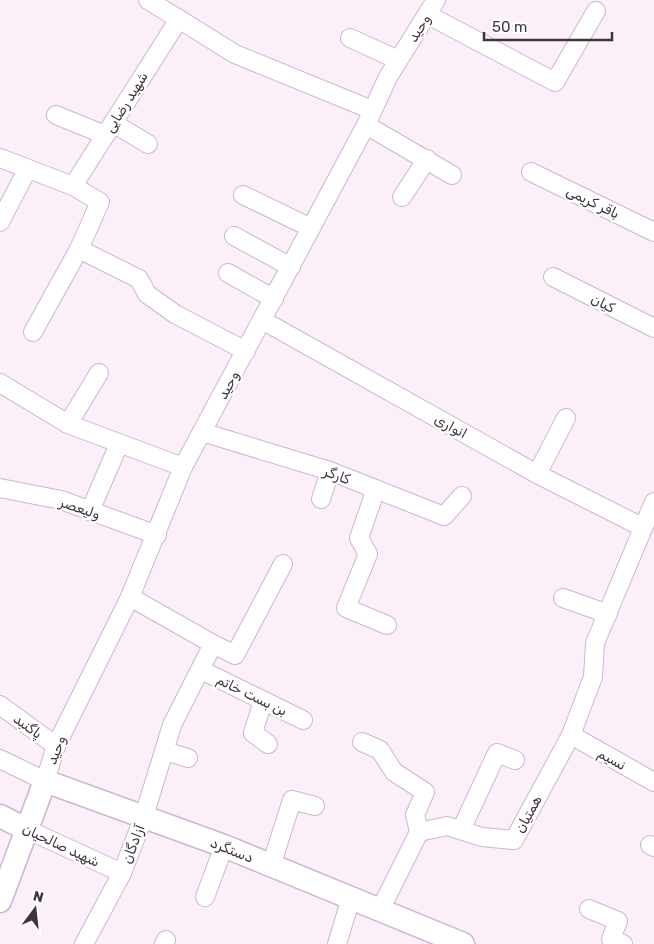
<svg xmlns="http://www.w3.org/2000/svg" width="654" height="944" font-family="Rubik,'Noto Naskh Arabic',sans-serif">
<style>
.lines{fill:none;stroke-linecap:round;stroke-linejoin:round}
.minor-casing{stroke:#d1b4ce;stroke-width:20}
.tertiary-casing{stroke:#d1b4ce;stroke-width:25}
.minor{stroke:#fff;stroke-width:18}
.tertiary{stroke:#fff;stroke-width:22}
.labels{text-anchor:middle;stroke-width:4.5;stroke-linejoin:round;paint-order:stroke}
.street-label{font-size:14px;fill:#3f343e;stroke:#fff}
</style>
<rect width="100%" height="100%" fill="#fbeffa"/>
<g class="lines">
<defs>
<g id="minor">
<polyline points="148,0 235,54 372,110"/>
<polyline points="428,15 555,82 596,11"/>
<polyline points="350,38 398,60"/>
<polyline points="56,115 105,135"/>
<polyline points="113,123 148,144"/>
<polyline points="366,125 452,175"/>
<polyline points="0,158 73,186 100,202 79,249 139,279 147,294 175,314 246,351"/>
<polyline points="531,172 654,232"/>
<polyline points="73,186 179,19"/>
<polyline points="243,195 311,228"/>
<polyline points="402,197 427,159"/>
<polyline points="0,222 27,170"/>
<polyline points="234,236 291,267"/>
<polyline points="228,273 274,299"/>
<polyline points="553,277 654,328"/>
<polyline points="262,320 537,474 642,527"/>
<polyline points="33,332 79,249"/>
<polyline points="0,383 68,424 183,467"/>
<polyline points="68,424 99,373"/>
<polyline points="202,432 330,471 444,516 462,496"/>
<polyline points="537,474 566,418"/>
<polyline points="0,488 61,500 157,535"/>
<polyline points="376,489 359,538 368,554 346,608 387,625"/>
<polyline points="321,499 330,471"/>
<polyline points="90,511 119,444"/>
<polyline points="563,598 608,614"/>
<polyline points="213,644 235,655 283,564"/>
<polyline points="201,670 303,720"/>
<polyline points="263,701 253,733 268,744"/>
<polyline points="0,705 56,746"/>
<polyline points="571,735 654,782"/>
<polyline points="362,742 380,750 394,772 425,792 415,815 419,832"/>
<polyline points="165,751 188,758"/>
<polyline points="0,759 45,781 56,746 130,597 183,467 366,125 388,77 436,0"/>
<polyline points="26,829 122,873"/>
<polyline points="461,830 497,753 515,760"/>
<polyline points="650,845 654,847"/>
<polyline points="271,866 292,800 315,806"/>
<polyline points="205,897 224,846"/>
<polyline points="589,909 618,921 611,939 623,944"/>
<polyline points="380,910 419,832 447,826 482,837 514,840 571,735 593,677 595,643 654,502"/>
<polyline points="84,944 122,873 144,816 172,725 213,644 130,597"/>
<polyline points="164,944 166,940"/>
<polyline points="337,944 351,898"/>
</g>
<g id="tertiary">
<polyline points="0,816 26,829"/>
<polyline points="0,901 45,781 224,846 463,944"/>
</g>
</defs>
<use href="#minor" class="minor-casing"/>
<use href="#tertiary" class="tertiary-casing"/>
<use href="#minor" class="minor"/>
<use href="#tertiary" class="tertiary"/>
</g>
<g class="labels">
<g class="street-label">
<text transform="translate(419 28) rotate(-57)" y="5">وحید</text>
<text transform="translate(126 102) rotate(-58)" y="5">شهید رضایی</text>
<text transform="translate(593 202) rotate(26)" y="5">باقر کریمی</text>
<text transform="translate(603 303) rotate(27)" y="5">کیان</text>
<text transform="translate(228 385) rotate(-62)" y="5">وحید</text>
<text transform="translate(451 426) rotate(29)" y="5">انواری</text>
<text transform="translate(337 475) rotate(20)" y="5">کارگر</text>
<text transform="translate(80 508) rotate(19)" y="5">ولیعصر</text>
<text transform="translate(252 695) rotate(26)" y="5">بن بست خاتم</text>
<text transform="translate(28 726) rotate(36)" y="5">پاگنبد</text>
<text transform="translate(56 750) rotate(-69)" y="5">وحید</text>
<text transform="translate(612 759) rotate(29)" y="5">نسیم</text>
<text transform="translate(528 814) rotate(-61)" y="5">همتیان</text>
<text transform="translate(133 844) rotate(-69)" y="5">آزادگان</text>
<text transform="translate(61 845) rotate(25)" y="5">شهید صالحیان</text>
<text transform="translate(232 850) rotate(22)" y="5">دستگرد</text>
</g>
</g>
<g transform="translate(35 909) rotate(15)" stroke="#ffffff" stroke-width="4" paint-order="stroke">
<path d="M0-4L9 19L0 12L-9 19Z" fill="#3f343e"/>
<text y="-8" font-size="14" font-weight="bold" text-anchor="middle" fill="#3f343e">N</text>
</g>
<path d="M484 32v8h128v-8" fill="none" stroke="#3f343e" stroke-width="2.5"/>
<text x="492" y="32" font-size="15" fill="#3f343e" stroke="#ffffff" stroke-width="4" paint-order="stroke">50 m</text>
</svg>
